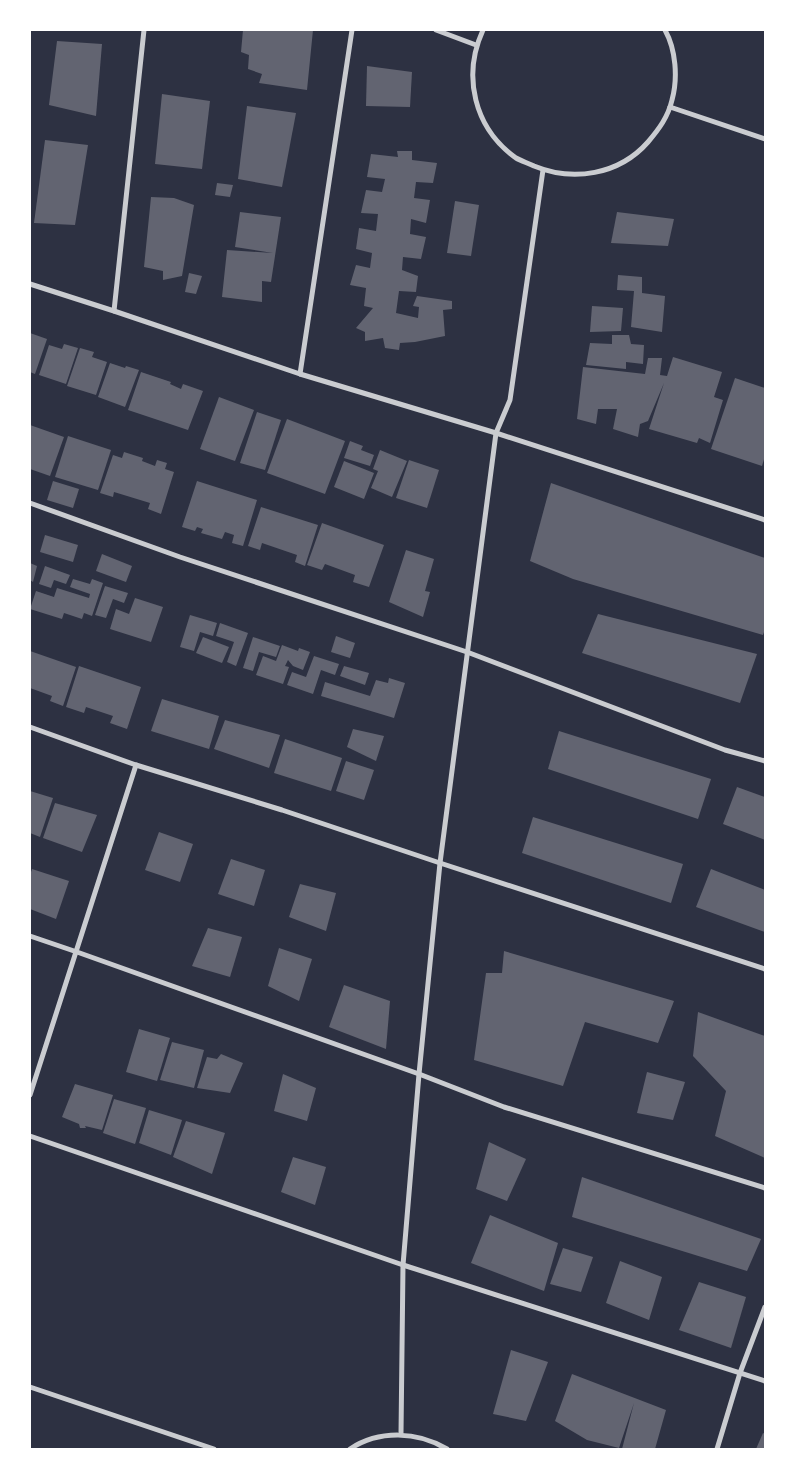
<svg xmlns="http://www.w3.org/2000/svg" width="795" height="1479" font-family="Inter,sans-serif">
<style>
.building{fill:#626471}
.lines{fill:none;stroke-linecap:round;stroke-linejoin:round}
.minor{stroke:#caccd0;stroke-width:5}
</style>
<rect width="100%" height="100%" fill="#2d3142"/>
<g class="building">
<polygon points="243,30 313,30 307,90 259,83 262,74 248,69 249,55 241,52"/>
<polygon points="57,41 102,44 96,116 49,105"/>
<polygon points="367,66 412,72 410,107 366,106"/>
<polygon points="162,94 210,101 202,169 155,164"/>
<polygon points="247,106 296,113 282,187 238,179"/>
<polygon points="45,140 88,145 75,225 34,223"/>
<polygon points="397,151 412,151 412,160 437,163 433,183 416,182 414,198 430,200 426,223 411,219 410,234 426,237 421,259 403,257 402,270 418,276 416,292 399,291 396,313 418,318 419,307 413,306 417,296 452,301 452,309 443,310 445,336 415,342 400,343 399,350 385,348 383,338 365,341 365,332 356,328 373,308 364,306 366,288 350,285 356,265 370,268 372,253 356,249 359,228 376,231 378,214 361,213 366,190 382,192 385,179 367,177 371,154 398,157"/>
<polygon points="217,183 233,185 230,197 215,195"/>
<polygon points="151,197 174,198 194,205 182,276 163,280 163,271 144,267"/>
<polygon points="455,201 479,205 471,256 447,253"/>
<polygon points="240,212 281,217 271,282 262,281 262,302 222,297 227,250 273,253 235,247"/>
<polygon points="617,212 674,219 668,246 611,243"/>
<polygon points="189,273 202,276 196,294 185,292"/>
<polygon points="618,275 642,277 642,293 665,296 662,332 631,327 634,291 617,290"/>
<polygon points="592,306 623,308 621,331 590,332"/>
<polygon points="30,333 47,339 35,374 30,372"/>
<polygon points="612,335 629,335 631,344 644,345 643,364 626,362 626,369 586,365 590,343 612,344"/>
<polygon points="64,344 78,348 66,384 39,375 49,345 62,349"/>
<polygon points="80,348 94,352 92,357 107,362 96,395 67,386"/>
<polygon points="673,357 722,372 714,397 723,400 710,443 699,438 697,443 649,429 664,383 648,421 640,424 638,437 613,429 617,409 598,409 596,424 577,419 583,367 645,374 648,358 662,358 660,375 667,376"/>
<polygon points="110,363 125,368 126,366 139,370 125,407 98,397"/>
<polygon points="141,372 171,382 170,384 181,389 183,384 203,391 188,430 128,410"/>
<polygon points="735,378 765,388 765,456 762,466 711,449"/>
<polygon points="219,397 254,410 235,461 200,449"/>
<polygon points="257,412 281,420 265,470 240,463"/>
<polygon points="287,419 345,441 325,494 267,473"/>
<polygon points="30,425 64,437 50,476 30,469"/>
<polygon points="68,436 111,450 98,490 55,477"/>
<polygon points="350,441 363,446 361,450 374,455 370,466 344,458"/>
<polygon points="380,450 407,461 392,497 371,488 378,471 373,469"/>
<polygon points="124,452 143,458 142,461 155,466 157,460 167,463 165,469 174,472 161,514 148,509 150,503 114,492 113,497 100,493 113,455 122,458"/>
<polygon points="409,460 439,470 427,508 396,498"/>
<polygon points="344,461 374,473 364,499 334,487"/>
<polygon points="53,481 79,489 73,508 47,500"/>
<polygon points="197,481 257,500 243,546 232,543 234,535 225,532 222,539 201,533 203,529 197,527 195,531 182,527"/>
<polygon points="551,483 765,558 765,629 763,635 573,579 530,561"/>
<polygon points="261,507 318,525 305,566 295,562 297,555 262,543 260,550 248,546"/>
<polygon points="322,523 384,545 369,587 353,582 355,575 325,564 322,570 307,565"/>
<polygon points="45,535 78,545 73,562 40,552"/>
<polygon points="406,550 434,559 425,591 430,592 423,617 389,602"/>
<polygon points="102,554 132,566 126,582 96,571"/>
<polygon points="30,563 37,566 33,582 30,580"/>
<polygon points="45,566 70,575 66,584 54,580 51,588 39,584"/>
<polygon points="73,579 90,584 92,579 103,583 92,616 84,613 82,619 64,613 62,619 30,609 36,591 54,597 57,588 89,598 90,594 70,587"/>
<polygon points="105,586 128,593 124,603 113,599 106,618 95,615"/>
<polygon points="135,598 163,607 151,642 110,629 116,609 129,614"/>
<polygon points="598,614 757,654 740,703 582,653"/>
<polygon points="190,615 217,623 213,636 200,632 194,651 180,647"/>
<polygon points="220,623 248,633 236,666 227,662 234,642 216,636"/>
<polygon points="336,636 355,643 350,658 331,652"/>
<polygon points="203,637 229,647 222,663 196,653"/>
<polygon points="253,637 280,646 276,657 259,652 253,671 243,668"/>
<polygon points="282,645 298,651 299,648 310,652 303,670 293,666 288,660 285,666 289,667 283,684 256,675 263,656 276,661"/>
<polygon points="30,651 76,667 63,706 50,701 52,696 30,688"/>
<polygon points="314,656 339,664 335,675 321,670 313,694 287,685 292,672 306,677"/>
<polygon points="79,666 141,687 127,729 110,723 113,716 86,707 84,713 66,707"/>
<polygon points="344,666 369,673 365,685 340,676"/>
<polygon points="389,678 405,683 394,718 321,696 325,682 370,696 376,680 388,683"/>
<polygon points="162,699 219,716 209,749 151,731"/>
<polygon points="225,720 280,735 269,768 214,749"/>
<polygon points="353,729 384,736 376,761 347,747"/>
<polygon points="559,731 711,779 698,819 548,769"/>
<polygon points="285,739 342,758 331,791 274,773"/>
<polygon points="346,761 374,770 364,800 336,791"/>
<polygon points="737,787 765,797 765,840 723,824"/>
<polygon points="30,791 53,798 40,837 30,833"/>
<polygon points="55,803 97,815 82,852 43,838"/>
<polygon points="533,817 683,864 671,903 522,853"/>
<polygon points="159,832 193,844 180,882 145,870"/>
<polygon points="231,859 265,870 254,906 218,894"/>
<polygon points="32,869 69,881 56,919 30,909 30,875"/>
<polygon points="711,869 765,890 765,932 696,907"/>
<polygon points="300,884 336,893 326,931 289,917"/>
<polygon points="208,928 242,937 230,977 192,966"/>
<polygon points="279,948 312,959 299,1001 268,986"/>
<polygon points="504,951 674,1001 658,1043 585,1022 563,1086 474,1060 486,973 502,973"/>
<polygon points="344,985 390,1001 386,1049 329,1027"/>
<polygon points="698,1012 765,1036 765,1158 715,1136 726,1091 693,1056"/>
<polygon points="139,1029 170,1038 157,1081 126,1072"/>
<polygon points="172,1042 204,1050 194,1088 160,1080"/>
<polygon points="221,1054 243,1063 230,1093 197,1088 207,1057 217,1059"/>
<polygon points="647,1072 685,1082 673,1120 637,1113"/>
<polygon points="283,1074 316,1088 307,1121 274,1111"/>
<polygon points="75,1084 113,1095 102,1130 85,1126 86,1128 80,1128 79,1124 62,1117"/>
<polygon points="114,1099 146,1108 135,1144 103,1133"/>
<polygon points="149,1110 182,1120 171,1155 139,1143"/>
<polygon points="186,1121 225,1133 212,1174 173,1157"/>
<polygon points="489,1142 526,1159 507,1201 476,1189"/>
<polygon points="293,1157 326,1167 315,1205 281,1192"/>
<polygon points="582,1177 761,1239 747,1271 572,1217"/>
<polygon points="490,1215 558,1243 544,1291 471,1263"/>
<polygon points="563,1248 593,1257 581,1292 550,1284"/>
<polygon points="620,1261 662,1277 649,1320 606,1303"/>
<polygon points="699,1282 746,1297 731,1348 679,1330"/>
<polygon points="511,1350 548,1362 526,1421 493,1414"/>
<polygon points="572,1374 666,1410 655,1449 622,1449 634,1403 619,1448 587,1440 555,1421"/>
<polygon points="763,1433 765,1434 765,1449 756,1449"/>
</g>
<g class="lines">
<g class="minor">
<polyline points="436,30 476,45"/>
<path d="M483,30c-21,46 -9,98 33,128 5,3 12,5 18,8 39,16 85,9 114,-24 11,-13 20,-25 24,-42 6,-22 4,-50 -7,-70"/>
<polyline points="670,107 765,139"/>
<polyline points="30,284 114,311 300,374 496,433 765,520"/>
<polyline points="114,311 144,30"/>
<polyline points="300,374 352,30"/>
<polyline points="30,503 180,557 467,652 725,750 765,761"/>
<polyline points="30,727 136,765 282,810 440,863 765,969"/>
<polyline points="30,936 77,952 419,1074 504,1107 765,1188"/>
<polyline points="30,1095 136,765"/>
<polyline points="30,1136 403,1265 765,1381"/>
<polyline points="30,1387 214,1449"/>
<polyline points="401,1434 403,1265 419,1074 440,863 496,433 510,400 543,170"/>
<path d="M350,1449c29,-19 67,-18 97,0"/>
<polyline points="717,1449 740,1373 765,1307"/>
</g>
</g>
<rect width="795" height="1479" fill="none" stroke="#ffffff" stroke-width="62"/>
</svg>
